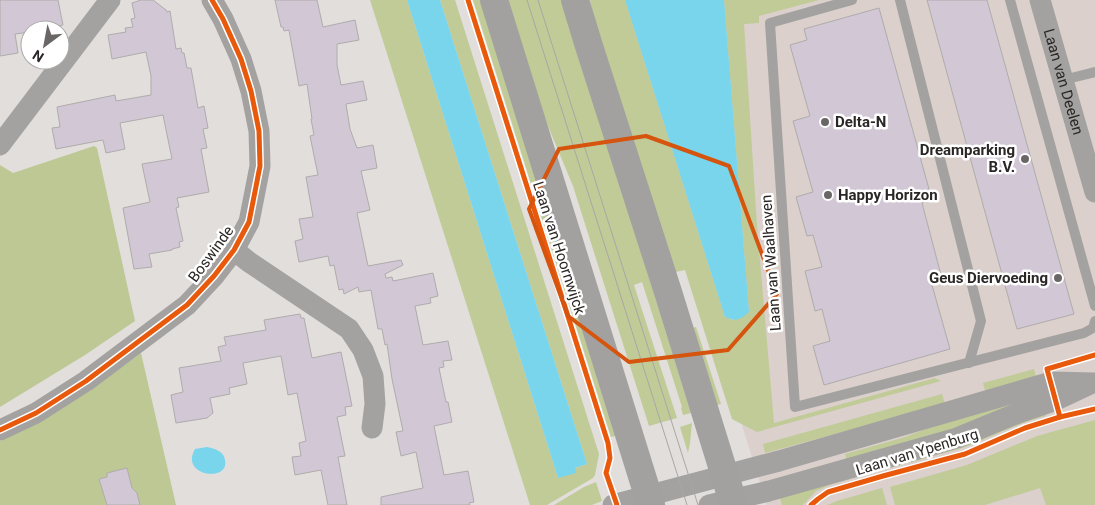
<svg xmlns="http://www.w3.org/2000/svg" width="1095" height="505" font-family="Roboto,sans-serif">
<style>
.built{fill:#dbd0cb}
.green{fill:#c0cb98}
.forest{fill:#bdc894}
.water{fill:#78d5eb}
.building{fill:#d2c7d5;stroke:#aeacac}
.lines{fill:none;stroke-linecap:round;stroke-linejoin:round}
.service{stroke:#a3a2a0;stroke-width:10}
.minor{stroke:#a3a2a0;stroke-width:21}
.secondary{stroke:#a2a1a0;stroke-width:28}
.tram{stroke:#a9a7a5;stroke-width:1}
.cycleway-casing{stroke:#fff;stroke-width:8}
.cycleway{stroke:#e8590c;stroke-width:5}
.marked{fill:none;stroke:#d5540e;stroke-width:4;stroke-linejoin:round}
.poi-dot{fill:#6a6665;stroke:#fff;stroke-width:2}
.labels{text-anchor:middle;stroke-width:5;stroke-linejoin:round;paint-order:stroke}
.street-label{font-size:15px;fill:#2a2625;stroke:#fff}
.poi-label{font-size:15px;font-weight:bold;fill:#2a2625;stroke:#fff;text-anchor:start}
</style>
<rect width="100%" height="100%" fill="#e2dedc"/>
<polygon class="built" points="609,0 1095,0 1095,505 767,505"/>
<g class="green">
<polygon points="370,0 407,0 558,478 575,468 587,464 440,0 455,0 599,454 595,475 593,478 547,505 530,505"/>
<polygon points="473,0 482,0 619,435 611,437"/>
<polygon points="503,0 563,0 691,413 683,415 681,408 682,407 642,282 634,285 677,418 649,426 573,186 528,78"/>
<polygon points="590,0 625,0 725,317 733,320 749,312 724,0 819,0 759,16 759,23 744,24 757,226 774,423 935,378 941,381 757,432 732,419 685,270 671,273 603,56"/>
<polygon points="696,327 721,404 713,406 689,329"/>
<polygon points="1034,369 1037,381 986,394 983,383"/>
<polygon points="942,394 945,404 765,453 763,444"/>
<polygon points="1022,397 977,425 847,462 845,454 902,438 937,425"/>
<path d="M1044,409l2,7c-30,7 -57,23 -87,33l-127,35 -16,7 -13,14h-21l-2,-7z"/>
<polygon points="1095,420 1095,505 1046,505 1040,488 985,505 895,505 890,487 967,465 1037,436"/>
<polygon points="692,423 690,443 688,453 680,427"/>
<polygon points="596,482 602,501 592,505 554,505 584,487"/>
<polygon points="882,488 887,505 827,505 837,501"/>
</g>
<g class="forest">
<polygon points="94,146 97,148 135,321 85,355 0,407 0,165 13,173"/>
<polygon points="141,353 176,505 0,505 0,441 102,381"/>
</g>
<g class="water">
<polygon points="407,0 440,0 587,464 575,468 576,473 558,478"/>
<path d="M625,0h99l25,312c-9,8 -13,10 -24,5z"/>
<path d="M207,447c8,2 17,4 18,13 5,23 -46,16 -30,-11z"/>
</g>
<g class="building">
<polygon points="0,0 58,0 63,25 38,30 30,30 30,32 15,34 18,53 0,56"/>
<polygon points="141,0 153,0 166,10 167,12 170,11 176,49 181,48 182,53 184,53 187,68 191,68 198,108 204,106 208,128 203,129 207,148 201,149 209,192 177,198 179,207 176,208 183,241 179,242 180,247 172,249 172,250 149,254 152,267 134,269 123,208 150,202 142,164 172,159 163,115 120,123 125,149 106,153 103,140 56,149 52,128 60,127 57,107 115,95 116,101 151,95 151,76 146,52 112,59 108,35 126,32 125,28 133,27 131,19 135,18 132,3"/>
<polygon points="275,0 317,0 323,27 355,20 359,40 337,44 337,65 341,85 363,81 367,100 346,104 350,129 357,148 373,145 377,168 361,171 370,210 357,213 368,266 401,260 403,265 385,274 386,278 392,277 393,281 433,273 438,296 430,298 431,303 415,306 423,345 448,341 452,360 443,361 444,367 439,368 446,402 448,402 452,422 434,426 444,475 468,471 474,502 469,503 470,505 381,505 381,497 423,488 416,452 401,456 396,432 403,431 392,379 387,344 385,345 382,329 378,329 371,290 359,292 358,287 344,294 343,289 339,290 334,265 330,266 328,256 299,262 295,241 303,239 299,219 313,217 306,177 318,175 310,136 314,135 311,119 312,119 307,84 299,86 289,30 284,31 283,27 281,27"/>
<polygon points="927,0 987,0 1074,314 1017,329"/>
<polygon points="879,8 932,200 922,203 941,275 930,278 950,349 824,385 813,346 830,341 822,309 815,311 805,271 822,267 813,235 807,236 796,197 813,192 793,121 810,116 790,45 807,40 804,29"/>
<polygon points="300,314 301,318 304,318 312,358 341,352 352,406 345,407 346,415 337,417 345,456 338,457 347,505 328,505 321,470 295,475 292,457 301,456 299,443 306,441 297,393 288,395 281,356 243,363 247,384 229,388 230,394 210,398 213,413 207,418 176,423 171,395 183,392 179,368 221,361 218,347 226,345 224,337 266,330 264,320"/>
<polygon points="127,468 132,488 137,493 140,505 107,505 99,479 107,477 107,473"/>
</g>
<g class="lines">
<g class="service">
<polyline points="852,0 770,23 795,407 1084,333 1093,328 1095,321"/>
<polyline points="900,0 981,321 969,363"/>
<polyline points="1010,0 1095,306"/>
<polyline points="1063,80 1095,72"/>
</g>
<g class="minor">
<path id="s1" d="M1040,0l55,192"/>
<polyline points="0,145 110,0"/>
<polyline points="234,250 249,262 349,329 363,350 373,376 375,404 372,428"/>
<polyline points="0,430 36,413 86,381 187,305 214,276 234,250 249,222 260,166 259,131 251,91 241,59 223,19 212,0"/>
<polyline points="613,505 779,461 1051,382 1094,383"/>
<polyline points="709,505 769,491 957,438 1018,413 1056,400 1088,385"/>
</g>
<g class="secondary">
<polyline points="494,0 651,505"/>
<polyline points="575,0 588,43 668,292 734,505"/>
</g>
<g class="tram">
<polyline points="527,0 687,505"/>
<polyline points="538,0 698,505"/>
</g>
<defs>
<g id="cycleway">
<polyline points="468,0 608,443 610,458 606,473 617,505"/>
<polyline points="1060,417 1047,369 1095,355"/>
<polyline points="0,430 36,413 86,381 187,305 214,276 234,250 249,222 260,166 259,131 251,91 241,59 223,19 212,0"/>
<polyline points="811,505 818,499 828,492 883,476 965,454 1025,428 1060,417 1095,409"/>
</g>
</defs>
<use href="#cycleway" class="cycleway-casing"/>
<use href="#cycleway" class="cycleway"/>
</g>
<path class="marked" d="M646,136l83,30 48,128 -49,56 -99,12 -61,-46 -39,-107 30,-60z"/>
<g class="poi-dot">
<circle cx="825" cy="122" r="5"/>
<circle cx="1025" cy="159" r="5"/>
<circle cx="828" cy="195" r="5"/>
<circle cx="1058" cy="278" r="5"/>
</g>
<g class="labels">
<g class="street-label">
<text dy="5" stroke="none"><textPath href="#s1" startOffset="85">Laan van Deelen</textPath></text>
<text transform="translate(559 248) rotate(72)" y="5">Laan van Hoornwijck</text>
<text transform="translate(211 254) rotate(-54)" y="5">Boswinde</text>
<text transform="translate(771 263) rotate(-94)" y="5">Laan van Waalhaven</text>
<text transform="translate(917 452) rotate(-17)" y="5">Laan van Ypenburg</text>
</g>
<g class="poi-label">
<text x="835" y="127">Delta-N</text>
<text x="1015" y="155" text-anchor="end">Dreamparking<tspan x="1015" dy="17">B.V.</tspan></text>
<text x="838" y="200">Happy Horizon</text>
<text x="1048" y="283" text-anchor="end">Geus Diervoeding</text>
</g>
</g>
<g transform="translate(45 45) rotate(212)"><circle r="24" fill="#ffffff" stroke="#aaa8a8"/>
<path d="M0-4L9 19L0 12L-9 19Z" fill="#6a6665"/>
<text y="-8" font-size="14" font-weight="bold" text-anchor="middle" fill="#2a2625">N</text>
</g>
</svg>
